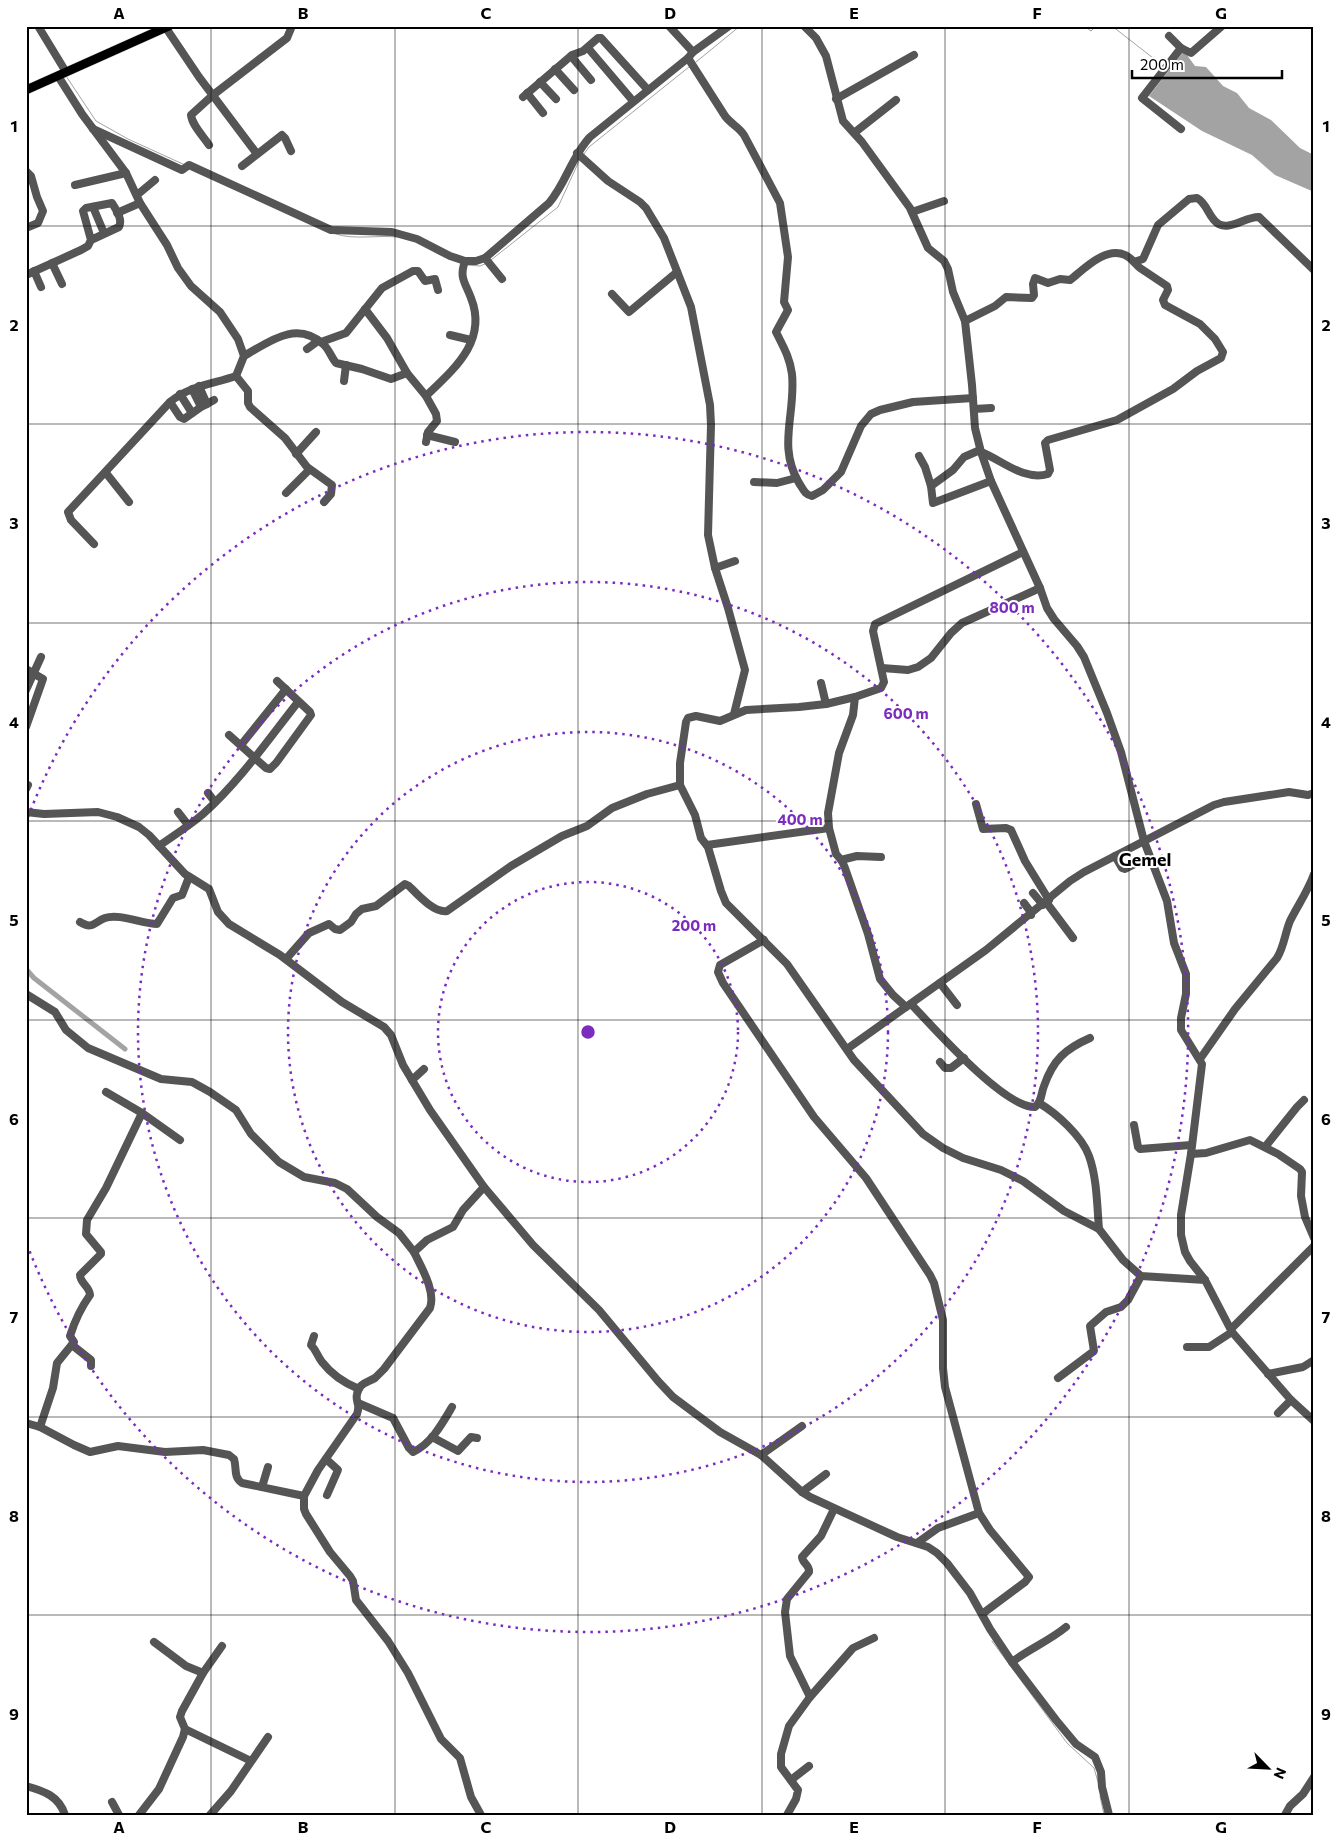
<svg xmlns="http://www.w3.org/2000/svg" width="1340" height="1841" font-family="Commissioner,sans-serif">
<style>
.water{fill:#a3a3a3}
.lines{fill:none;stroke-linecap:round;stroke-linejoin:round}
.stream{stroke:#a3a3a3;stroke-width:1}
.canal{stroke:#a3a3a3;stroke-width:5}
.major-casing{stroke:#dbdbdb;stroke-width:10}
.minor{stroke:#555;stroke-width:8}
.major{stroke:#000;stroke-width:9}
.grid{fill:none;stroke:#000;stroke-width:1;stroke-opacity:0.55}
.ring{fill:none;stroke:#7b2cbf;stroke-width:2.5;stroke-dasharray:2.5 5}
.labels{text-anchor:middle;stroke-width:4;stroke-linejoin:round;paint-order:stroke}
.quarter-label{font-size:18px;font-weight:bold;fill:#000;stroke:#fff}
.centre{fill:#7b2cbf;stroke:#fff;stroke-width:2.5}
.ring-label{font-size:15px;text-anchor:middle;font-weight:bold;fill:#7b2cbf;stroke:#fff;stroke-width:4;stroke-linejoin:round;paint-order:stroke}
.neatline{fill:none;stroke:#000;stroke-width:2}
.grid-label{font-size:16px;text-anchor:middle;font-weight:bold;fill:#000}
</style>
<rect width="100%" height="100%" fill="#fff"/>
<polygon class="water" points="1184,51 1195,66 1206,67 1223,86 1237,93 1249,108 1271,120 1300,148 1314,155 1314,192 1275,175 1252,155 1202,131 1149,96"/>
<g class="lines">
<g class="stream">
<polyline points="1084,26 1091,31 1096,26"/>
<polyline points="1112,26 1162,65"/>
<polyline points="696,62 740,26"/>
<polyline points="66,76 96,121 128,139 185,165"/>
<polyline points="584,154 589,147 689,67"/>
<path d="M336,234c17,6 42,1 61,3"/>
<polyline points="491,260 558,207 580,159"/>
<polyline points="467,265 480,266 485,264"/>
<polyline points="992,1641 1067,1743 1094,1768 1098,1782"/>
<polyline points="1100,1796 1104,1815"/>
</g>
<polyline class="canal" points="26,969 34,978 125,1049"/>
<defs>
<polyline id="major" points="26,90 169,26"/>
</defs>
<use href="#major" class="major-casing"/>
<g class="minor">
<polyline points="38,26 66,72"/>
<polyline points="669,26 693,52 729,26"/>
<polyline points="804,26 816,38 826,56 843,121 862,142 910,208 928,248 944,261 948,269 953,292 965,321 972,385 975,428 981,452 991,481 1040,588 1047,608 1054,619 1077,646 1084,657 1107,713 1121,752 1144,841 1167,901 1174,943 1186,974 1186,994 1181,1018 1181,1030 1202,1064 1191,1154 1181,1215 1181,1235 1185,1252 1190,1261 1205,1280 1232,1332 1291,1400 1314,1421"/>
<polyline points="166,28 199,77 257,154"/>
<polyline points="1169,36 1181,48 1191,53 1222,26"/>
<polyline points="588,48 633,101"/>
<polyline points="571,56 591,80"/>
<path d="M688,58l37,58c6,8 14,11 19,19l36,68 8,54 -4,45 4,8 -12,22c7,14 14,26 16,42 4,40 -15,72 7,109 4,6 6,12 13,13l11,-6 18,-18 20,-46 10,-12 9,-4 33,-8 60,-4"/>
<polyline points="555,69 574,90"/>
<path d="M58,76l24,38 44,59 14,30 27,42 11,23 13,18 29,26 18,27 6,17 -8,20c-23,8 -47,10 -66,26l-102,110 3,8 23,24"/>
<polyline points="540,82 556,99"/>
<polyline points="527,93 543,113"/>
<polyline points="523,97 572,55 583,51 598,38 601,38 648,90"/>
<polyline points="836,99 914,55"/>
<path d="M93,129l89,41 7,-5 142,65 61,2 25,7 33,17 15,5h11l9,-3 64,-55c17,-20 23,-47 41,-66l98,-79 5,-6"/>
<polyline points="1181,129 1142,98 1181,48"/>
<polyline points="854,133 896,100"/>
<path d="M209,145c-6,-9 -17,-20 -18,-30l22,-20 74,-57 5,-12"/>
<polyline points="577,153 608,181 640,202 646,208 664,238 691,307 710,405 711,425 708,535 715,568 728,608 745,670 734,714"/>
<polyline points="242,166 282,135 285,138 291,151"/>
<polyline points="26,171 31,176 37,197 43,211 38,223 26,228"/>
<polyline points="75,185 126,173"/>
<polyline points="137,195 155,180"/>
<polyline points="93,207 104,233"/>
<polyline points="912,212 944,201"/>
<polyline points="117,213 140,203"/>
<polyline points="485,258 502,279"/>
<path d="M1134,262l9,-3 15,-34 31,-26 8,-1c9,5 10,14 17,22 12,15 31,-4 45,-3l55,53"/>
<polyline points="52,263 62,284"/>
<polyline points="34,271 41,287"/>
<path d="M26,275l55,-25 7,-4 3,-6 28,-13c4,-8 -3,-17 -7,-24l-26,5 -3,3 8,29"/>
<polyline points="612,294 629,312 677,272"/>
<polyline points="365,309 387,338 407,373 426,396 436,414 437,421 428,432 426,442"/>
<path d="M965,321l30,-15 11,-9 26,1 2,-3 -1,-11 2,-6 13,5 12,-4 10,1c14,-11 36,-34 55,-25 7,3 10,9 15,13 9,6 18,12 27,18l1,4 -5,10 2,5 35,19 15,15 8,13 -2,6 -24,13 -24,18 -56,31 -69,20 -3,3 5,27 -2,4c-25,7 -46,-14 -67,-22"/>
<polyline points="450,335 471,340"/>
<polyline points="321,342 346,333 382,288 413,271 418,271 425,281 435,279 438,290"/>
<polyline points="307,349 318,341"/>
<path d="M244,356c25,-14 52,-36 79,-12 6,5 8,13 13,19l26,6 29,10 16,-6"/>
<polyline points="236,376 248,391 248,403 250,407 285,438 307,467 332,485 331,494 324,502"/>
<polyline points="344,381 346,365"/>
<polyline points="199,386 207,404"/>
<polyline points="180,394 192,413"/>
<path d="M426,396c28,-27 62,-55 45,-98 -6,-16 -12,-20 -6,-37"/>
<polyline points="170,402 180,417 184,419 201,407 192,389"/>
<polyline points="203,406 214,400"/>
<polyline points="974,409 991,408"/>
<polyline points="427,435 455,442"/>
<polyline points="296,454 316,432"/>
<polyline points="919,456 925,467 931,486 933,503 991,481"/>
<polyline points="106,473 129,502"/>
<polyline points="754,482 777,483 796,478"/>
<polyline points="931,486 953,470 964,457 980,450"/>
<polyline points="286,493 309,470"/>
<polyline points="715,568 735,561"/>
<polyline points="882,668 908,670 918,667 931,658 951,633 962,623 1040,588"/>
<polyline points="26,669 43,679 26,727"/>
<polyline points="821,683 826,704"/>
<polyline points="26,690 41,657"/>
<polyline points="229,735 266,768 270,769 276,763 311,715 310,712 277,681"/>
<polyline points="241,745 286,689"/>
<polyline points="680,785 695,815 701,838 708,847 721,891 726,903 787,964 854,1060 923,1134 943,1148 963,1158 1001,1170 1023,1181 1064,1211 1099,1229 1123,1260 1141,1276 1205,1280"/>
<polyline points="26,789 28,785"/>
<polyline points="208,793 215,802"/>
<polyline points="976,804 983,829 1006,828 1011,830 1025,861 1049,900"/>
<polyline points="26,812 44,814 98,812 117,817 139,827 149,835 185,874 209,889 218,912 229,924 280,955 342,1002 384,1027 391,1035 403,1065 430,1110 484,1187 533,1245 599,1310 658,1381 673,1397 720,1432 761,1455 802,1492 810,1497 897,1537 928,1547 937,1553 947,1563 970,1593 990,1629 1012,1662 1056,1720 1076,1744 1095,1757 1101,1772 1102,1787 1109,1815"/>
<polyline points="178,812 188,825"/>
<polyline points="707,845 829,828"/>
<path d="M159,846c14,-10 30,-20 44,-32 36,-32 65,-74 95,-112"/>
<polyline points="1115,856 1122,868 1125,869 1135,864"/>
<polyline points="841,860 857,856 881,857"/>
<polyline points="1033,893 1043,905"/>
<polyline points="1046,902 1073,938"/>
<polyline points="1024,903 1030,911 1031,915"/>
<path d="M80,922c13,8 14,0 25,-4 14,-5 38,6 52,6l16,-26 9,-3 7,-18"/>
<polyline points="764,940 720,965 718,972 723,983 814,1117 866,1178 930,1275 934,1283 943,1320 943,1368 945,1387 979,1513 990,1530 1029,1577 1025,1582 982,1614"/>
<path d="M286,959l23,-26 20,-9 6,5 5,1 11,-8 5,-8 6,-5 14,-3 29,-22 4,2c9,9 25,27 38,25l64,-45 51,-30 25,-10 25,-18 35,-14 33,-9v-22l6,-41 2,-4 8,-2 24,5 26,-11 53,-3 27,-3 29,-7"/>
<polyline points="940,983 957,1005"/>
<polyline points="26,994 55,1012 66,1030 88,1048 161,1079 192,1082 210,1092 236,1110 251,1134 279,1162 304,1177 335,1183 347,1189 377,1217 399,1233 414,1252"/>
<path d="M911,1004c22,23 93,104 124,103 7,-5 6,-14 9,-21 9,-26 21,-37 46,-48"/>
<polyline points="906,1007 893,995 880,979 868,934 845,868 842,861 836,854 829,828 828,813 839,753 853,715 855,697 881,688 884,682 873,631 875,624 1023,552"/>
<polyline points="847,1049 986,950 1070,881 1084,872 1214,805 1224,802 1289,792 1308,795 1314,793"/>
<path d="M1200,1059l35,-50 42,-51c7,-11 8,-25 13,-37 8,-16 18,-30 24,-47"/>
<polyline points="940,1062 945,1068 951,1068 964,1058"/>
<polyline points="412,1080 424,1069"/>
<polyline points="106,1092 142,1113"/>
<path d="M1039,1103c17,10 43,33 50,53 8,22 8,49 10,73"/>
<polyline points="1134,1125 1138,1147 1140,1149 1191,1145"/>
<polyline points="1265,1147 1297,1107 1304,1100"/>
<polyline points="1191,1154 1206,1153 1250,1140 1278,1154 1300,1169 1302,1172 1301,1196 1305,1217 1314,1238"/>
<polyline points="1231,1329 1314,1246"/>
<path d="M314,1336l-3,9c6,6 6,11 11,17 10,13 22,21 37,27"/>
<polyline points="72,1345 91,1360 91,1366"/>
<polyline points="1187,1347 1209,1347 1232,1332"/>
<polyline points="1268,1374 1303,1367 1314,1360"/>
<polyline points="1058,1378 1094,1351 1090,1326 1106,1312 1121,1307 1128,1300 1141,1276"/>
<path d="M358,1403l35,15 16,30 4,4c18,-8 29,-28 39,-45"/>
<polyline points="1278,1413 1291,1400"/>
<path d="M26,1423l14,4 34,18 16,7 28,-6 47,6 38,-2 26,5 5,4c3,9 -1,18 8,24l62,13v13l2,5 24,38 20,24 3,5 3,19 32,41 20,32 33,66 19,19 11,39 10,18"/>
<path d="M40,1427l13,-39 4,-25 17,-21 -4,-6c5,-16 10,-27 20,-41 0,-8 -10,-12 -10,-20l21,-21v-2l-15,-18 1,-14 19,-32 36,-75 38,27"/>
<polyline points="432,1437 458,1451 471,1437 477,1438"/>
<polyline points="761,1455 802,1426"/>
<polyline points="326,1459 338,1470 327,1495"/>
<polyline points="262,1487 268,1467"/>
<polyline points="802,1492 826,1474"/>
<path d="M304,1496l14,-26 39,-56c4,-10 -2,-12 0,-20 2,-11 10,-11 18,-16 3,-3 6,-6 9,-9l46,-61c6,-17 -9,-41 -16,-56l13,-12 26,-13 10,-17 21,-23"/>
<polyline points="917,1543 938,1528 979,1513"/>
<polyline points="154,1642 186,1666 203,1673"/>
<path d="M1012,1662c17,-13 37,-21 54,-35"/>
<polyline points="810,1697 853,1648 874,1638"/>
<polyline points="185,1729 251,1761"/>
<polyline points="791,1780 809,1766"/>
<path d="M26,1786c18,5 33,10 39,29"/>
<polyline points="112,1802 119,1815"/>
<polyline points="139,1815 159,1789 183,1737 185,1729 180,1717 182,1711 203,1673 222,1646"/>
<polyline points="210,1815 231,1791 268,1737"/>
<path d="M787,1815l9,-16 2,-9 -17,-23v-13l8,-28 21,-29 -20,-41 -5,-44 2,-13 22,-27c1,-7 -7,-9 -7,-15l19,-21 13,-27"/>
<polyline points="1285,1815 1290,1806 1303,1794 1314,1777"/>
</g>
<use href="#major" class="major"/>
</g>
<path class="grid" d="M211,26v1789M395,26v1789M578,26v1789M762,26v1789M945,26v1789M1129,26v1789M26,226h1288M26,424h1288M26,623h1288M26,821h1288M26,1020h1288M26,1218h1288M26,1417h1288M26,1615h1288"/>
<g class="ring">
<circle cx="588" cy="1032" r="150"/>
<circle cx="588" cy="1032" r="300"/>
<circle cx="588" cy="1032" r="450"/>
<path d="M28 817A600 600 0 1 1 28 1247"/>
</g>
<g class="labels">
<g class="quarter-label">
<text x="1145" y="866">Gemel</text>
</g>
</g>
<circle cx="588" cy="1032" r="8" class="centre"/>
<g class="ring-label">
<text x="1012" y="613">800 m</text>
<text x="906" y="719">600 m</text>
<text x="800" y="825">400 m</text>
<text x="694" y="931">200 m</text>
</g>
<rect width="1340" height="1841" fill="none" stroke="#ffffff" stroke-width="55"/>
<g transform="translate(1268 1768) rotate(114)" stroke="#ffffff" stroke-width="4" paint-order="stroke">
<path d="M0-4L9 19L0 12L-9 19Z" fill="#000000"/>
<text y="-8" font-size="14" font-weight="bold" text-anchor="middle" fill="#000000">N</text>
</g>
<path d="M1132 70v8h150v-8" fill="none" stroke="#000000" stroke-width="2.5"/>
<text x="1140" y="70" font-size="15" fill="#000000" stroke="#ffffff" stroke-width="4" paint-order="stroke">200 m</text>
<rect x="28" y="28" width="1284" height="1786" class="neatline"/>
<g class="grid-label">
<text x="119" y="19">A</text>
<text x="303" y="19">B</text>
<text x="486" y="19">C</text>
<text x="670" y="19">D</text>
<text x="854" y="19">E</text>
<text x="1037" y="19">F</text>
<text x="1221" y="19">G</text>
<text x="14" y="132">1</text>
<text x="1326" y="132">1</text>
<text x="14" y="331">2</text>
<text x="1326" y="331">2</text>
<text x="14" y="529">3</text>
<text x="1326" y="529">3</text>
<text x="14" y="728">4</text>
<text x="1326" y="728">4</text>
<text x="14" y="926">5</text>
<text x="1326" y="926">5</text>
<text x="14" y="1125">6</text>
<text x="1326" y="1125">6</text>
<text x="14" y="1323">7</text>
<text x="1326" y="1323">7</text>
<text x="14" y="1522">8</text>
<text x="1326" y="1522">8</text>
<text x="14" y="1720">9</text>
<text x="1326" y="1720">9</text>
<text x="119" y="1833">A</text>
<text x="303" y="1833">B</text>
<text x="486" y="1833">C</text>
<text x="670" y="1833">D</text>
<text x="854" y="1833">E</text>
<text x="1037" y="1833">F</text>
<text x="1221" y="1833">G</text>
</g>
</svg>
